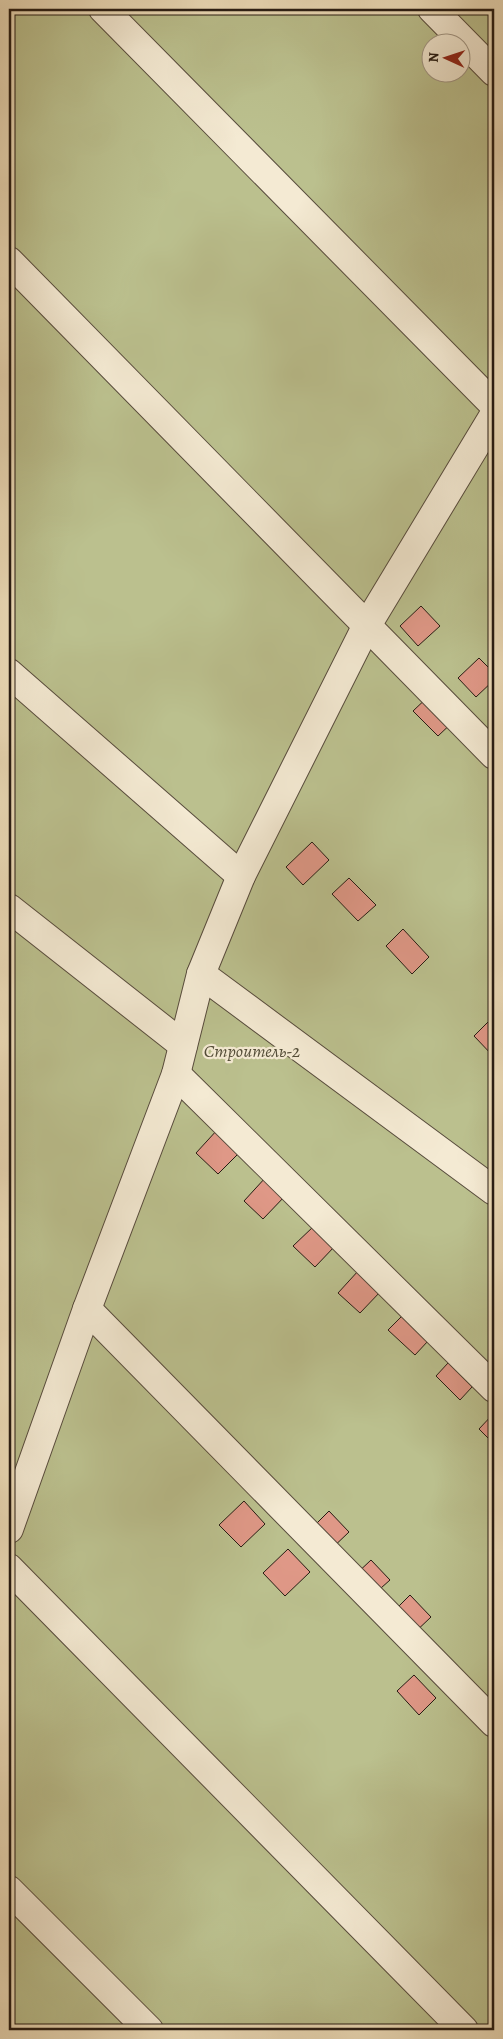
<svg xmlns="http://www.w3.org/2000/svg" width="503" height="2039" font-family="Alegreya,serif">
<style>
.green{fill:#bbc08e;stroke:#706e50;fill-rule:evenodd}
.building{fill:#df9887;stroke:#261b13}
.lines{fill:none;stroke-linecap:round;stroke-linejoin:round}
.minor-casing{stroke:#584c3d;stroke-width:30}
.minor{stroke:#f4ead3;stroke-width:28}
.labels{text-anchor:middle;stroke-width:4.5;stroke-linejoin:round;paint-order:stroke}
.park-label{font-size:18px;font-style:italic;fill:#534d38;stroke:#f4ead3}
</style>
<rect width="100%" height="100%" fill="#eedebb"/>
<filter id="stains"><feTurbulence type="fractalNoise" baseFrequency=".004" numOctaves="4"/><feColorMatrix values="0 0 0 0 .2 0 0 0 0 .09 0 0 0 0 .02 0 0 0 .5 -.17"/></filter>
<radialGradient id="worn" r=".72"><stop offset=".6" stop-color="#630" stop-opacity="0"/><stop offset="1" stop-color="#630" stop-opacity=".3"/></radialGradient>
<path class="green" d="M9,9h485v2021h-485zM430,42h30v30h-30z"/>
<g class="building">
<polygon points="421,606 440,626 418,646 400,626"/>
<polygon points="479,658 494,673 494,680 476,697 458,678"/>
<polygon points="431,694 456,719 438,736 413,711"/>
<polygon points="312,842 329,860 303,885 286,867"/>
<polygon points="349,878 376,905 358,921 332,894"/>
<polygon points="403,929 429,957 412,974 386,946"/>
<polygon points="494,1016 494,1057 474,1036"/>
<polygon points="218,1129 241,1151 218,1174 196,1153"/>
<polygon points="266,1177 286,1195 263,1219 244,1201"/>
<polygon points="314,1226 335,1246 315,1267 293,1246"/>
<polygon points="359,1270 381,1291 360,1313 338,1293"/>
<polygon points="402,1316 428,1341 415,1355 388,1330"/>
<polygon points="448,1363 472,1387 460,1400 436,1376"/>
<polygon points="494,1413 494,1444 479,1429"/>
<polygon points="244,1501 265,1524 241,1547 219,1525"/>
<polygon points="329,1511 349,1532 328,1552 308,1532"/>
<polygon points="288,1549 310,1572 285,1596 263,1573"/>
<polygon points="371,1560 390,1580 372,1596 354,1576"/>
<polygon points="410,1595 431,1617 412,1635 392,1613"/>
<polygon points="414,1675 436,1698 419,1715 397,1691"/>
</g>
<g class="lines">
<defs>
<g id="minor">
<polyline points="103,9 494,405"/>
<polyline points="432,9 494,72"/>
<polyline points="9,261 494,755"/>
<polyline points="9,673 241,876"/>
<polyline points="9,908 183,1045"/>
<polyline points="201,974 494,1191"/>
<polyline points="176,1074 494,1388"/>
<polyline points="87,1309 494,1723"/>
<polyline points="9,1529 87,1309 176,1074 201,974 241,876 366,627 494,415"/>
<polyline points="9,1568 464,2030"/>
<polyline points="9,1890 149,2030"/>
</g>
</defs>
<use href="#minor" class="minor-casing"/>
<use href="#minor" class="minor"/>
</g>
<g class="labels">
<g class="park-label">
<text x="252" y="1057">Строитель-2</text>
</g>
</g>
<rect width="503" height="2039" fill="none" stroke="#eedebb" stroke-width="30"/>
<rect x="10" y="10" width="483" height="2019" fill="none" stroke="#261b13" stroke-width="2.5"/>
<rect x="15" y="15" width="473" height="2009" fill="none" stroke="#261b13"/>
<g transform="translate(446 58) rotate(273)"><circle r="24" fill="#f4ead3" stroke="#a29786"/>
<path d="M0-4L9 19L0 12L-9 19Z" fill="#8f2418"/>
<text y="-8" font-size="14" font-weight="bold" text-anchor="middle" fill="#261b13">N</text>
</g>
<rect width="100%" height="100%" filter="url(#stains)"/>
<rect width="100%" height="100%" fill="url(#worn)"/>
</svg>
